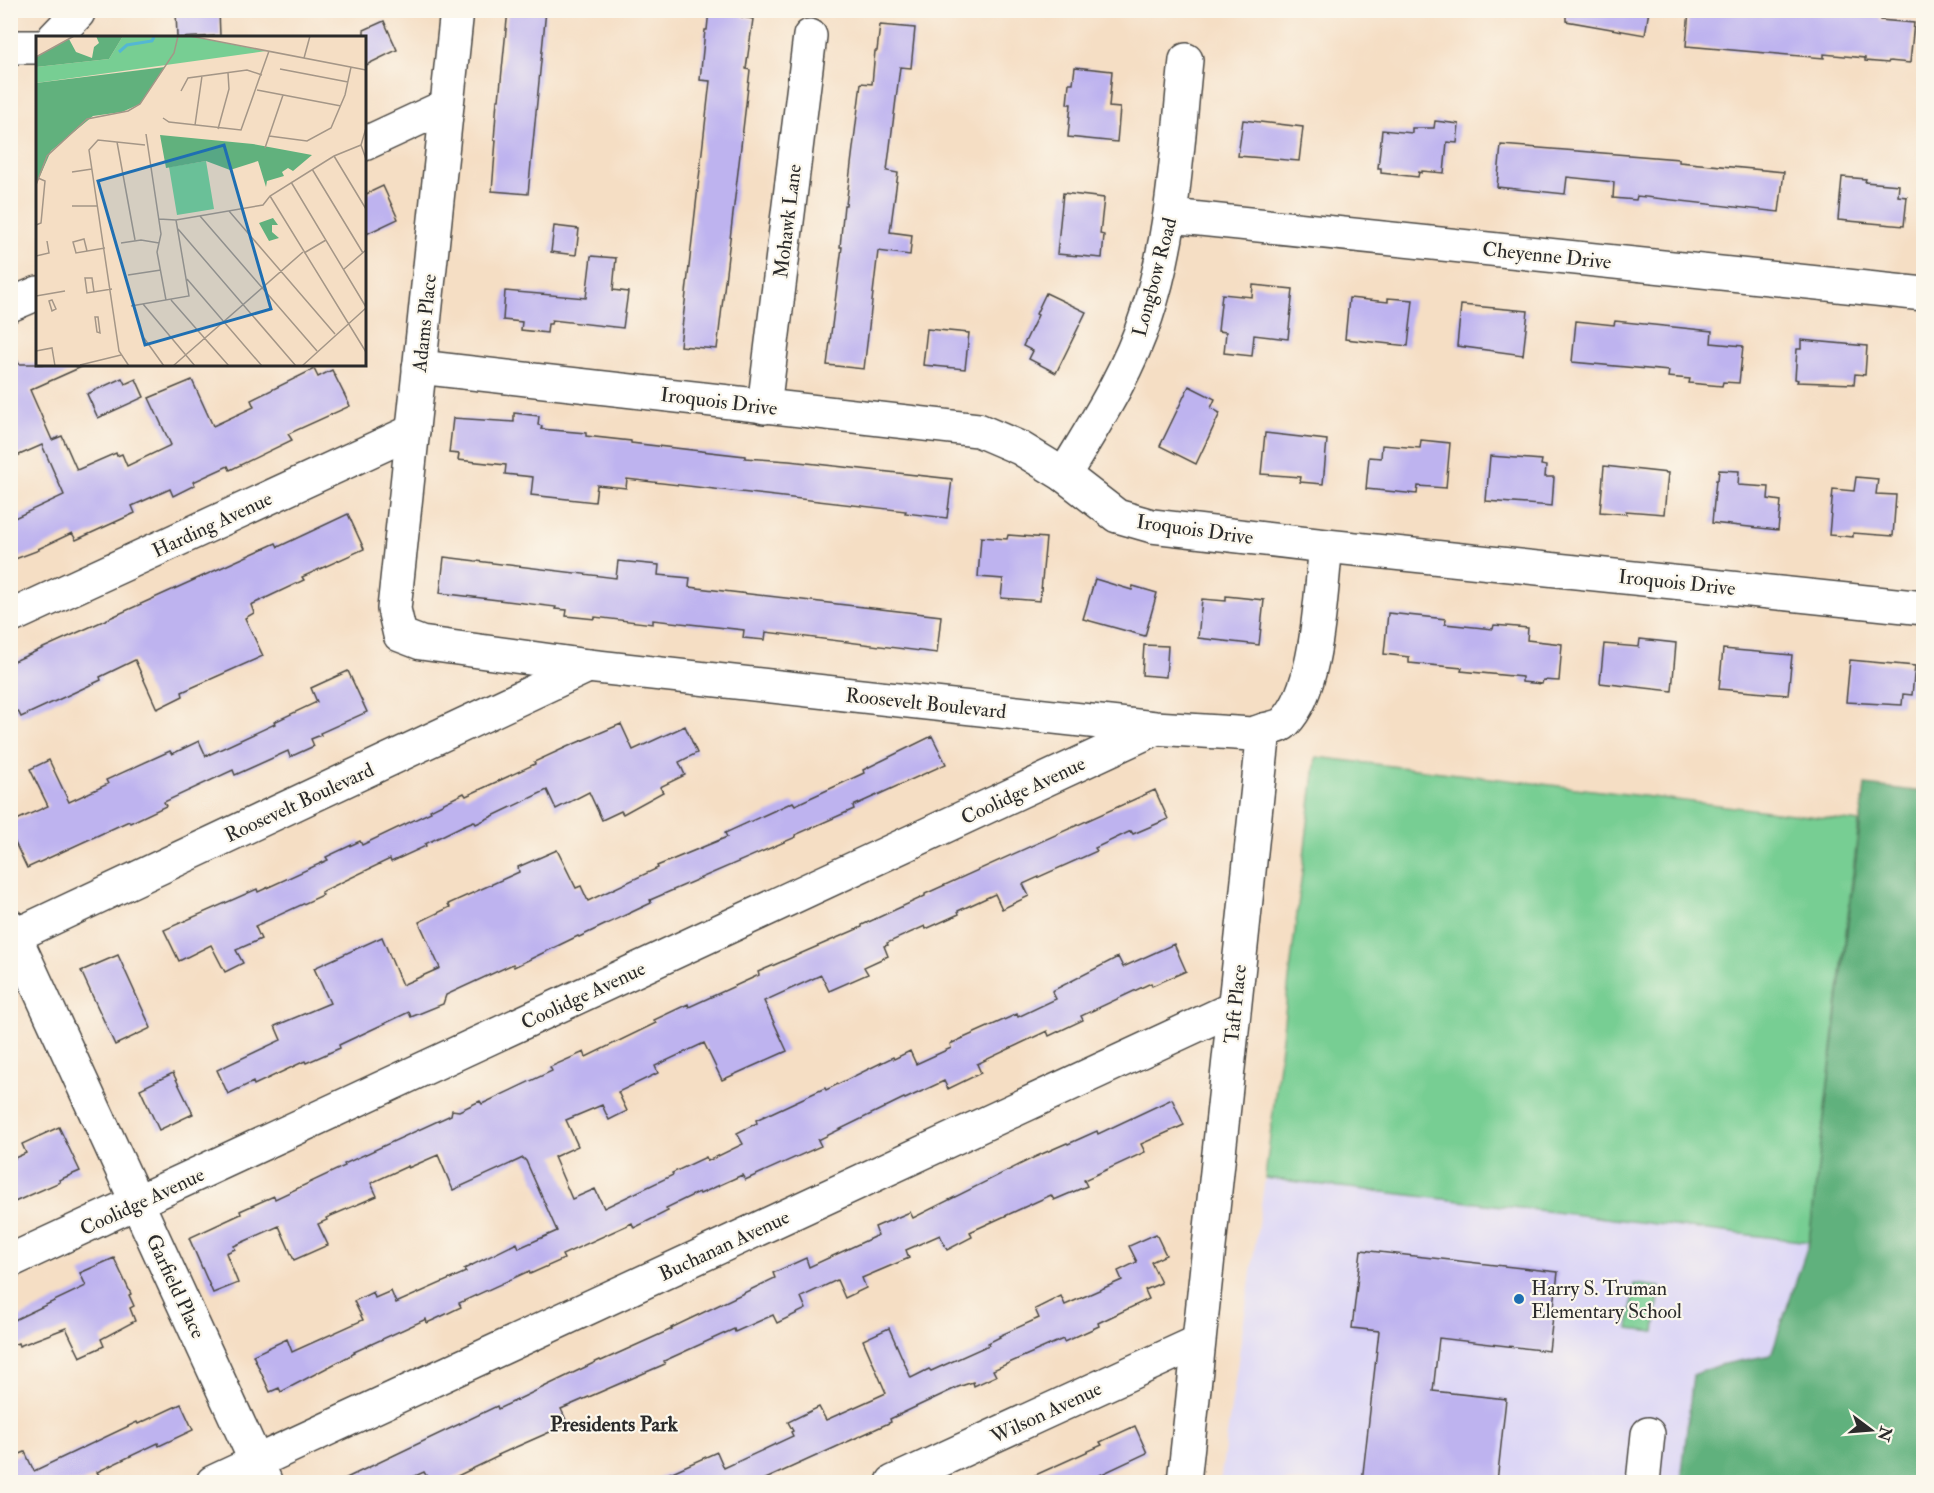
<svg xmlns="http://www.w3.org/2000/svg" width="1934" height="1493" font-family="'IM FELL Double Pica',serif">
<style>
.built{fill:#dcd6f6}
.green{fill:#77ce93;stroke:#517c5f;stroke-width:1.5}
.forest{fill:#61b17d;stroke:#466e54;stroke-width:1.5}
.building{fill:#beb3ef}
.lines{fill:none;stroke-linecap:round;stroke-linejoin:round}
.minor-casing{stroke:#494642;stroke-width:36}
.minor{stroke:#fff;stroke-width:33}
.poi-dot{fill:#1f6fb2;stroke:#fbf7ec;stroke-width:2}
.labels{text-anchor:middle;stroke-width:4.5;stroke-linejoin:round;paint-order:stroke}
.street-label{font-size:20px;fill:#2b2b2b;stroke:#fbf7ec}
.poi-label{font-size:20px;fill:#2b2b2b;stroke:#fbf7ec;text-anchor:start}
.neighbourhood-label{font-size:21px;font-weight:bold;fill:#2b2b2b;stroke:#fbf7ec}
.inset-river{fill:none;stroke:#54b7d3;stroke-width:3}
.inset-road{fill:none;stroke:#a49687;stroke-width:1.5}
.view{fill:#1f6fb2;fill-opacity:0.15;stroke:#1f6fb2;stroke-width:3}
.inset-edge{fill:none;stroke:#2b2b2b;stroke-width:3}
</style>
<rect width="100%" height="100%" fill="#fbf7ec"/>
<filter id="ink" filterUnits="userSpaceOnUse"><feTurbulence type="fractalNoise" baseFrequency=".0167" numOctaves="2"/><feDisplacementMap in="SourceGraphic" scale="12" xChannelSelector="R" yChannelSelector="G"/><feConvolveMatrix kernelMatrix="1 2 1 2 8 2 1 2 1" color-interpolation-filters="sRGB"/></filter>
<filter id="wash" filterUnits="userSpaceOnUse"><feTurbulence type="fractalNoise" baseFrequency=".008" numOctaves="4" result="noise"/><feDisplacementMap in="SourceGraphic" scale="24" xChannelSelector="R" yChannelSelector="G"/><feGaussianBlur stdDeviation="1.35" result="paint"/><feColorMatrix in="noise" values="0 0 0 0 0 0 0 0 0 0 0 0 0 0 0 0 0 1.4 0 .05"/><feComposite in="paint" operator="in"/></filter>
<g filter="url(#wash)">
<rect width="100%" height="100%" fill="#f5dec4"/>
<polygon class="built" points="1265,1178 1809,1242 1771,1355 1719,1365 1693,1375 1681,1482 1220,1482"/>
<g class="green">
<polygon points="1316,757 1859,822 1809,1242 1265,1178"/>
<polygon points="1634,1284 1660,1287 1655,1332 1629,1329"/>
</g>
<polygon class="forest" points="1865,785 1923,792 1923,1482 1681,1482 1693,1375 1719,1365 1771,1355 1809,1242"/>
<g id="blocks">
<g class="building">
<polygon points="176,10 219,10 220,36 177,38"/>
<polygon points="508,10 546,10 528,194 492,191 496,140 494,140 497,100 499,100"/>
<polygon points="709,10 743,10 742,17 753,19 746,69 750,70 717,349 680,346 710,81 700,80 705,30 707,30"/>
<polygon points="1566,10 1649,10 1645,35 1566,21"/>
<polygon points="1689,10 1759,10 1791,13 1792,10 1829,10 1880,16 1880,20 1914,23 1910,63 1889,61 1888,63 1865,61 1865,58 1824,54 1824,58 1686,46"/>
<polygon points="384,21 397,50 364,66 364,30"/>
<polygon points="880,25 915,28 911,68 900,67 887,171 898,173 890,232 912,235 910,255 878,251 864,369 827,365 842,247 840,247 844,205 846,205 861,83 872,84 875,51 877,51"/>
<polygon points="1075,67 1112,71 1109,107 1120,108 1117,142 1068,137 1071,104 1067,104 1069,83 1073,83"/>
<polygon points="1243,120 1303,127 1299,161 1238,156"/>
<polygon points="1435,121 1459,124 1457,143 1447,142 1444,173 1422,171 1422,173 1419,172 1418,177 1381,173 1381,168 1378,168 1382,130 1412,133 1412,128 1434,128"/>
<polygon points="1501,145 1679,159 1679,162 1784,172 1779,212 1637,196 1636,200 1613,198 1614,182 1567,177 1565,194 1497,187"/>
<polygon points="1842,177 1866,179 1865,182 1899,185 1898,196 1907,197 1904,226 1838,220"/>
<polygon points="383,186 398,219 364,235 364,195"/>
<polygon points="1063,193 1104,198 1100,234 1104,235 1102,258 1057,254"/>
<polygon points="554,226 579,229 576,255 551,252"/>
<polygon points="591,256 616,258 613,290 628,292 623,328 552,320 551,324 548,324 547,333 521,330 522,322 503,320 505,291 586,298"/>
<polygon points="1253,285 1293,289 1288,339 1254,335 1252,356 1224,353 1226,332 1218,331 1222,294 1252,297"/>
<polygon points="1046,293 1086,312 1056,373 1029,359 1033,351 1023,346 1038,315 1036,314"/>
<polygon points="1349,298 1388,302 1388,298 1413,300 1408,346 1345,339"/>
<polygon points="1461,305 1528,311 1523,355 1457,346"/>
<polygon points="1576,321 1614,325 1615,321 1712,331 1711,343 1743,346 1739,383 1723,382 1722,386 1689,383 1690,379 1668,377 1669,371 1572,362"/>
<polygon points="927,329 969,333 965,369 923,365"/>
<polygon points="1801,340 1867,346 1865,375 1855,374 1854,384 1797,382 1798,380 1795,379 1797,349 1801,349"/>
<polygon points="10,345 19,364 88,364 30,390 52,440 62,436 77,470 116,453 117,456 122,454 127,466 171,445 149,398 192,380 213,426 254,407 251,400 314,369 318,377 332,370 350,406 288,434 292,440 230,470 228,466 193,482 195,485 173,496 170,489 132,506 135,513 76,540 72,533 38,549 39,550 10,561 10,520 64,495 42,445 10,459"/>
<polygon points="122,378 125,384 136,379 144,397 98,418 87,394"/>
<polygon points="1189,386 1215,399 1211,408 1220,413 1196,464 1160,446"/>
<polygon points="514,413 539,416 538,425 542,426 541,429 586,433 586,436 631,441 631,443 745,456 745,458 789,461 952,479 947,518 905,513 906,511 627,479 626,488 597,485 595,502 531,495 533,477 505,474 506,465 458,460 459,454 449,453 453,418 514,422"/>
<polygon points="1265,433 1327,440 1323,484 1300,482 1301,477 1261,474"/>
<polygon points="1421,440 1450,443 1446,488 1418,486 1417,494 1366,489 1369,457 1381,458 1382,445 1420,448"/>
<polygon points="1490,456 1542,460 1541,465 1546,466 1545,477 1554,477 1552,506 1486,501"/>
<polygon points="1604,466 1668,473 1664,514 1626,511 1626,514 1600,512"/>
<polygon points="1719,470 1739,471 1738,485 1769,487 1768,499 1781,501 1778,530 1712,523 1716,480 1718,480"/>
<polygon points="1856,477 1878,479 1876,494 1896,495 1893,536 1853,533 1853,537 1829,535 1833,489 1854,491"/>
<polygon points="348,514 364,549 302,577 304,580 251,605 254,613 245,618 263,656 182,692 183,696 157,709 135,660 100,677 101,680 21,717 18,711 10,714 10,663 276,543 278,547"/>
<polygon points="1008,535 1046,538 1040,601 1001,598 1003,579 978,577 981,537 1007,539"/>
<polygon points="444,557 616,578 618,561 659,565 658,575 690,578 689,587 941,616 937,653 766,632 765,640 743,638 744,630 653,620 653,624 595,617 595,619 566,616 567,610 555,609 556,607 440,593"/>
<polygon points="1095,579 1132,590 1133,586 1157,593 1145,636 1083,619"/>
<polygon points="1226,596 1264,600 1259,645 1198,638 1202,599 1226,601"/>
<polygon points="1388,613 1446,619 1445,624 1493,629 1494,625 1528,628 1527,640 1562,644 1559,681 1543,680 1542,684 1522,682 1522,677 1461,671 1462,668 1409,663 1409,657 1384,654"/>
<polygon points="1640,639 1676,643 1672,691 1600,683 1604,644 1639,647"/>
<polygon points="1144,645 1168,646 1166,677 1142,675"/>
<polygon points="1723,649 1792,655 1788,695 1719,689"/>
<polygon points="1850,660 1915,666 1912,695 1903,694 1902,705 1846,702"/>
<polygon points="348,671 367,712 320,733 321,735 311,739 314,746 290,757 288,751 235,775 233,770 164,802 166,806 130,823 129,821 27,868 10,832 10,823 48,806 30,769 49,760 69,802 108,784 106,780 170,751 172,754 199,741 206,756 275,724 274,722 317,702 311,688"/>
<polygon points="621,724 633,750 685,726 697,753 679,762 685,775 660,787 663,792 623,814 621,811 602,820 589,792 556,809 547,790 476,824 474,821 462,826 425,844 426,846 391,862 390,859 321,892 323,895 255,926 261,939 236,950 243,963 225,972 211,945 179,961 164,930 257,889 258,892 328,860 326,857 360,841 362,845 431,812 430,810 464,793 466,796 535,764 534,762 569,746"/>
<polygon points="932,736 946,764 853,806 854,809 795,835 796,837 650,900 651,903 579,937 578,936 514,967 513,964 446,995 443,1004 411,1017 409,1012 339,1045 340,1048 306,1063 305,1061 254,1085 253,1082 228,1094 217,1070 281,1040 275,1026 330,1003 314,968 382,937 402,985 440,968 419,922 450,907 448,904 519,872 518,867 557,850 576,888 581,886 588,901 658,868 657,866 727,837 725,833 793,802 795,805 864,773 863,770"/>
<polygon points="1155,790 1168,819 1133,834 1131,831 1095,848 1097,851 1023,884 1029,896 1002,909 995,894 958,911 959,914 926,929 925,926 887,943 888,945 884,946 888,956 864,967 868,974 829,991 821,975 764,1001 787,1051 722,1080 704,1043 655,1066 658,1073 618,1092 627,1111 609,1120 602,1105 566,1120 578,1146 554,1157 572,1199 595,1189 604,1208 673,1175 672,1173 706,1157 708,1161 743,1144 737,1133 757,1123 756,1120 825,1088 826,1090 893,1057 894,1059 910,1051 916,1064 951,1048 950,1044 1017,1014 1018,1017 1056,999 1052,991 1118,957 1123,967 1174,944 1186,971 1152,986 1151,983 1081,1016 1083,1020 1049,1036 1047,1031 977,1064 981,1073 948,1089 944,1081 905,1099 904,1098 818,1140 821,1146 745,1180 742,1175 700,1194 699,1192 666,1208 668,1211 634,1228 632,1223 562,1255 564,1259 530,1274 529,1271 459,1303 461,1307 438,1318 427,1323 426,1319 354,1352 355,1353 281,1392 279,1388 270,1392 253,1355 287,1339 292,1352 363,1320 354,1301 373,1292 375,1298 391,1291 396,1303 466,1272 464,1269 517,1243 519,1248 557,1231 526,1161 523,1158 453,1190 438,1155 408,1168 408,1166 371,1183 377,1196 326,1218 327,1220 318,1224 328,1245 294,1260 279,1226 234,1246 235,1249 226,1253 238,1283 213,1293 189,1238 241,1214 240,1211 274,1196 275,1199 345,1166 344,1164 451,1115 452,1110 459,1111 480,1101 482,1104 552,1071 550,1067 584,1052 586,1057 656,1023 654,1020 688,1004 689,1007 759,975 758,972 862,927 862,925 925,896 925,894"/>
<polygon points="118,955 151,1028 115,1045 81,971"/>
<polygon points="173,1073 193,1114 159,1130 140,1089"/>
<polygon points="1172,1099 1184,1125 1141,1144 1145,1152 1084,1180 1087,1186 1054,1200 1051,1195 970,1232 972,1237 947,1250 940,1235 906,1250 909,1258 862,1278 866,1288 845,1298 837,1280 801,1297 806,1309 777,1323 773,1315 735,1332 734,1329 664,1361 665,1364 561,1409 568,1424 498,1455 499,1456 445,1482 430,1482 424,1472 402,1482 338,1482 497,1406 498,1409 600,1360 601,1361 672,1329 671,1328 775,1278 773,1273 806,1258 809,1267 878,1235 875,1227 910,1212 913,1218 1035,1157 1067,1143 1068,1144 1097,1131 1098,1134"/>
<polygon points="59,1127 80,1171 59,1180 60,1182 10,1204 10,1160 26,1153 22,1144"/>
<polygon points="1156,1234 1166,1255 1151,1262 1161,1283 1145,1290 1149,1299 1098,1323 1099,1326 1064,1342 1063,1339 993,1370 996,1376 974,1386 973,1382 958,1387 890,1419 891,1422 759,1482 650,1482 717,1452 724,1468 793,1436 791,1432 793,1431 788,1422 819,1407 826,1420 886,1393 863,1340 889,1328 911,1378 929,1369 931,1371 989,1345 988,1343 1000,1337 999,1336 1039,1318 1035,1309 1061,1296 1065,1305 1122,1280 1118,1271 1137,1262 1129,1246"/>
<polygon points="1361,1250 1558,1272 1549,1351 1439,1338 1433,1391 1506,1399 1497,1482 1362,1482 1379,1331 1352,1328"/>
<polygon points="114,1258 131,1294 129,1295 134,1306 130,1308 135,1321 101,1339 104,1346 80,1357 66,1328 19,1346 18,1343 10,1346 10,1322 86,1286 80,1273"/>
<polygon points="181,1404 193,1430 159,1446 158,1443 97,1472 99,1475 82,1482 10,1482 10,1458 25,1452 34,1471 137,1422 138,1424"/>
<polygon points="1135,1426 1147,1453 1085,1482 1020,1482 1102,1445 1100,1442"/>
</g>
</g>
</g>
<g filter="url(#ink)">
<use href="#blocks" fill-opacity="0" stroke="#494642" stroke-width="1.5"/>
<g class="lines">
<defs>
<g id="minor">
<polyline points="457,10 394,609 400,635 421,643 588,666 1155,728 1252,734 1264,730"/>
<polyline points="54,38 78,13"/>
<polyline points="10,47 38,47"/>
<polyline points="364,144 446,106"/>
<polyline points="1171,216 1924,294"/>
<polyline points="10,305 38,293"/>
<polyline points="419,367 978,430 1020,448 1064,475 1117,516 1152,526 1326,546 1924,608"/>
<polyline points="764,407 810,36"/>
<path d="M1064,475c30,-50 64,-102 82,-158 28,-83 31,-170 40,-257"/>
<polyline points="10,617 413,431"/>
<polyline points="10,926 265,1481"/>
<polyline points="10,938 588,666"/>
<polyline points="10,1261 1154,729"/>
<polyline points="213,1482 1234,1008"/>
<polyline points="893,1482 1198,1342"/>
<path d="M1184,1482l80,-752c6,-2 17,-3 21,-8 34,-34 35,-129 41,-176"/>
<polyline points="1643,1482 1648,1434"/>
</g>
</defs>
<use href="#minor" class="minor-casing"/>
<use href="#minor" class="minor"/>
</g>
</g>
<circle class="poi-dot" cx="1519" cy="1299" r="6"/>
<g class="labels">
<g class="street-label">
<text transform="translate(787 221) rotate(-83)" y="7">Mohawk Lane</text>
<text transform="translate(1547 255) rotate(6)" y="7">Cheyenne Drive</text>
<text transform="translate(1154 277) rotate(-75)" y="7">Longbow Road</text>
<text transform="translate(424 323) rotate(-84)" y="7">Adams Place</text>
<text transform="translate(719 401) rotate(7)" y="7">Iroquois Drive</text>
<text transform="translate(212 524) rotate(-25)" y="7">Harding Avenue</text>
<text transform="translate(1195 529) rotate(8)" y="7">Iroquois Drive</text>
<text transform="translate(1677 582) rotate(6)" y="7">Iroquois Drive</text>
<text transform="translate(926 703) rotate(6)" y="7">Roosevelt Boulevard</text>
<text transform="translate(1023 790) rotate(-25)" y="7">Coolidge Avenue</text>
<text transform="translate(299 802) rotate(-25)" y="7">Roosevelt Boulevard</text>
<text transform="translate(583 995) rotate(-25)" y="7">Coolidge Avenue</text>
<text transform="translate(1235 1004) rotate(-84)" y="7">Taft Place</text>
<text transform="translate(142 1201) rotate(-25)" y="7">Coolidge Avenue</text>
<text transform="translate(724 1245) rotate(-25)" y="7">Buchanan Avenue</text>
<text transform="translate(176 1286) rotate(65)" y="7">Garfield Place</text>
<text transform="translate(1046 1412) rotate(-25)" y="7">Wilson Avenue</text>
</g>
<g class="poi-label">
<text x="1531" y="1295">Harry S. Truman<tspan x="1531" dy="23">Elementary School</tspan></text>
</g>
<g class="neighbourhood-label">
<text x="614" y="1431">Presidents Park</text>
</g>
</g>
<g transform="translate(36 36)">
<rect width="330" height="330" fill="#f5dec4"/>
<path d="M87,0h67l76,15 -230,32v-16l73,-8zM170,125l8,48 -37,6 -8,-48z" fill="#77ce93"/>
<path d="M60,0h27l-14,23 -73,8v-10l33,-18 7,13 16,6 2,-11 5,-4zM129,31l-25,37 -18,8 -29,4 -42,35 -15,34v-102zM124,99l93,9 59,11 -19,16 -5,-3 -6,4 2,4 -17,5 -1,6 -8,-26 -28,9 -24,-9 -40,7zM237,182l5,7h-6v7l7,6 -10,3 -10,-18z" fill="#61b17d"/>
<path class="inset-river" d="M83,16l8,-7 25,-4 2,-4"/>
<path class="inset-road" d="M154,0l176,34M0,21l38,-21M268,22l6,-22M244,33l68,13M221,54l84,16M145,55l7,-13 59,-8 15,5M127,82l6,4 72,8 28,-79M159,89l7,-49M330,92l-5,17 5,14M182,93l11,-40 -1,-16M110,98l15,100 -4,18 9,48M233,100l38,5 24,-13 14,-33 6,-28M81,106l18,98M229,112l18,-53M298,120l32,53M276,133l51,84M36,136l20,-3M255,146l75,125M0,149l11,-29 40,-37 41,-8 12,-7 34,-51 4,-17M234,160l96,156M36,170h26M193,175l106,123M164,180l117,135M123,183l17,1 87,-15 7,-9 64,-40 27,-11M0,189l5,-2 4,-42 -7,-3M142,193l118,137M85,207l20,-3 18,3M51,215l-3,-12 -11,3 3,11 29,-5M268,217l22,-13M0,220l13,-3 -2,-12M308,233l22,-19M92,239l33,-5M151,243l75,87M58,256l-2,-14h-7l2,15 25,-4M0,260l29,-5M16,264l4,9 -4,2 -3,-10zM135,264l58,66M107,268l52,62M95,270l58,-10 -13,-76M59,281h3l2,16 -3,-1zM108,302l20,28M0,315l16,-3 3,18M44,329l41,-10M93,330l-10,-15 -30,-201 9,-10 47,5M137,330l130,-114M266,330l64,-58"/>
<path class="view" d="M188,109l47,164 -126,36 -47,-164z"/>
<rect width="330" height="330" class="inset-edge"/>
</g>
<rect width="1934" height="1493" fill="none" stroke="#fbf7ec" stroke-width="36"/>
<g transform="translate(1871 1430) rotate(106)" stroke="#fbf7ec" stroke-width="4.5" paint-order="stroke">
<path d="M0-4.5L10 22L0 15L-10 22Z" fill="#2b2b2b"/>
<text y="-9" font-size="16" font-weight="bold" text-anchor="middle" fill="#2b2b2b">N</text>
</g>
</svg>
